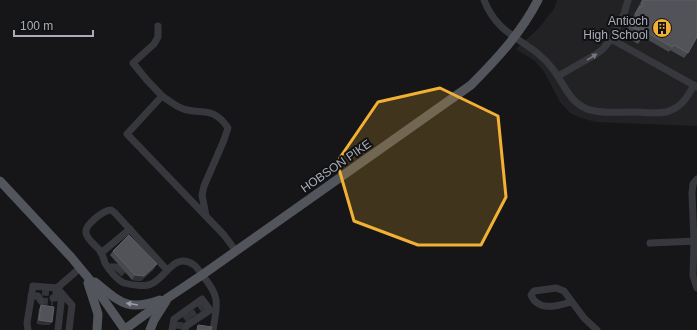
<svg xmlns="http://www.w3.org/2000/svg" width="697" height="330" font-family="Helvetica,sans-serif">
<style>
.built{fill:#222225}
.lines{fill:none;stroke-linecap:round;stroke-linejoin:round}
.minor-tunnel{stroke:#333438;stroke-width:7;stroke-dasharray:7 3.5;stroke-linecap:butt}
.minor{stroke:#37383d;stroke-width:7}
.major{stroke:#53555c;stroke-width:9}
.wall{fill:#47494d}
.shaded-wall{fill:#2f3033}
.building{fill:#525359;stroke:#5f6168}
.oneway{fill:#757881}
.oneway2{fill:#979ba6}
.marked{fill:#f2b134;fill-opacity:0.2;stroke:#f2b134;stroke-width:3;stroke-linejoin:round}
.labels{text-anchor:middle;stroke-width:4;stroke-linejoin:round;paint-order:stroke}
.poi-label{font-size:12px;fill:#a8adb8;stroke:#111113;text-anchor:end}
.street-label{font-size:12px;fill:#a8adb8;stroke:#111113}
</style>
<rect width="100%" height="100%" fill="#161618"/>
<polygon class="built" points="557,0 697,0 697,126 596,122 581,118 570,113 560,102 545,73 535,61 516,49 538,29 554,9"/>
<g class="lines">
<g class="minor-tunnel">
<polyline points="119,269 126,276"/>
<polyline points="42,292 54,293"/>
<polyline points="41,301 53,302"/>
<polyline points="200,304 204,310"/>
<polyline points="191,311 194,316"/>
<polyline points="185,314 189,320"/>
<polyline points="176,325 183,326"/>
</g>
<g class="minor">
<path d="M484,0c15,39 46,39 68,68 12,15 16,33 35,41 14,5 31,3 46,3 11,0 22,2 33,0 15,-4 21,-14 28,-27"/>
<polyline points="158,26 158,37 154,44 133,63 146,79 162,96"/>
<polyline points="611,39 697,87"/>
<polyline points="558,76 595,55 603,49 611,39 624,14 628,0"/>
<polyline points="697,179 693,184 692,193 694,241 693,276 697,288"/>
<path d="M206,216l-4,-21 2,-9 20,-46 4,-12c-16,-24 -28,-12 -47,-20 -7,-3 -13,-8 -19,-12l-35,38 97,101 12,16"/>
<polyline points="650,243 697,241"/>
<polyline points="101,253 130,229"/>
<polyline points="109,267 116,267 119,269"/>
<path d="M167,270l-52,-57 -4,-3c-7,0 -27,15 -25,23 1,7 11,13 15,19 2,4 3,8 4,11 4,7 12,17 19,20 7,2 21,4 27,1 15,-6 23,-33 43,-19 4,3 6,7 9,11 18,22 14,28 10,54"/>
<polyline points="31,296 38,296 41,301"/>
<path d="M571,302c-14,4 -33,10 -40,-7l3,-4 22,-3 8,3 20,27 13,12"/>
<polyline points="28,330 27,323 33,286 57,288 56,298 53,298"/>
<polyline points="58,330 62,294"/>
<polyline points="69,330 72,305 57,288 80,268"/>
<polyline points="172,330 174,319 202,299 210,310 186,326 185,330"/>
</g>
<g class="major">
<polyline points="0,181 71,257 90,280 125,330"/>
<path d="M95,282c25,20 32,30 65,18"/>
<polyline points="88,283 98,314 97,330"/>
<path d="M124,330l45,-33 33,-22 269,-190c26,-26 50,-52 67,-85"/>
<polyline points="150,330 154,320 166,301"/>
</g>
</g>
<g class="wall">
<polygon points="642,0 697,0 688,53 684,58 670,50 669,52 643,37 638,44 633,41 636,35 626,30"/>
<polygon points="113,251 154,269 141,281 132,280 110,255"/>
<polygon points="41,305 52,322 49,325 37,324 39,309"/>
</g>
<g class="shaded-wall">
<polygon points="157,264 154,269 141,281 132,280 135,275"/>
<polygon points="39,320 52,322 49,325 37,324"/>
</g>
<g class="building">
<polygon points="643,0 697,0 697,37 688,53 674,45 672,47 646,32 642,39 636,36 639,31 629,25 633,17 635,18 637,15 635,14 640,6 641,7 643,4 641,3"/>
<polygon points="129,235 157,264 144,276 135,275 113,251"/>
<polygon points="41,305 54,307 52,322 39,320"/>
<polygon points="198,325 212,327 211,330 197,330"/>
</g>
<defs><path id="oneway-solid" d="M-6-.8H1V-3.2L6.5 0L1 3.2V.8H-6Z"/></defs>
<use class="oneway" href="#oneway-solid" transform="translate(592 57) rotate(-32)"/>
<use class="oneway2" href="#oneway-solid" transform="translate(132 304) rotate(-171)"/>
<path class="marked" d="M440,88l58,28 8,81 -25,48h-63l-64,-24 -17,-59 41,-60z"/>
<defs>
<symbol id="building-disc" viewBox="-11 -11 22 22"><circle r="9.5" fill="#f2b134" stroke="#111113"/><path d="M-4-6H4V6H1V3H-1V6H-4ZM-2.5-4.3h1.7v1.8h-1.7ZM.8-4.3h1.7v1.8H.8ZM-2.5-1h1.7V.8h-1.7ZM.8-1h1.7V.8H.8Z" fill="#111"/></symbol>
</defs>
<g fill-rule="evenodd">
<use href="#building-disc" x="651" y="17" width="22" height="22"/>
</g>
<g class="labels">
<g class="poi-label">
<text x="648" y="25">Antioch<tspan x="648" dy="14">High School</tspan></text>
</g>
<g class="street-label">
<text transform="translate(336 166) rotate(-35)" y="4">HOBSON PIKE</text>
</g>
</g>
<path d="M14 30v6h79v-6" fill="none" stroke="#a8adb8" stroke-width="2"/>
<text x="20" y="30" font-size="12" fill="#a8adb8" stroke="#111113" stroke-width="3" paint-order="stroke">100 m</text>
</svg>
